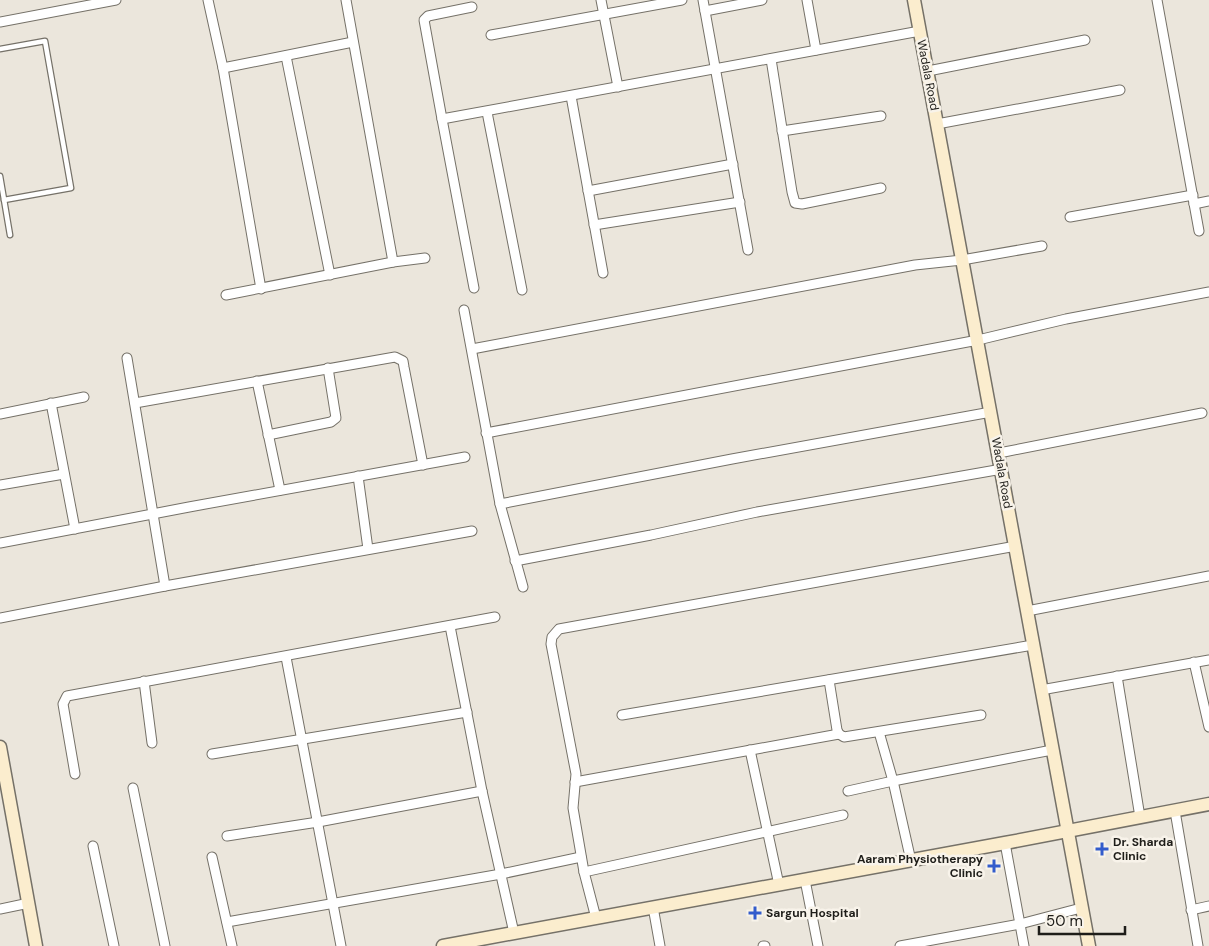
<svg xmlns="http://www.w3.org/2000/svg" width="1209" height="946" font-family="'DM Sans',sans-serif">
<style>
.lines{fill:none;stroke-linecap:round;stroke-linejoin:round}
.lane-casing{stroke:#757168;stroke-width:7}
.street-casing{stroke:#757168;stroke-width:11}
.secondary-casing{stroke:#757168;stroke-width:15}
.lane{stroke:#fff;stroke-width:4.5}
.street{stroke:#fff;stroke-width:9}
.secondary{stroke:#fbedce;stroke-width:12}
.poi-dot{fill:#335ccc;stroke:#f8f3ea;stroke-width:2}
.labels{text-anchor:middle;stroke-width:5;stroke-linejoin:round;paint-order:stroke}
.street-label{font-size:12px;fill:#1e1d19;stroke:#f8f3ea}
.poi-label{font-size:12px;font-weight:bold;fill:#1e1d19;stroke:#f8f3ea;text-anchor:start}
</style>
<rect width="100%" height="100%" fill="#ebe6dc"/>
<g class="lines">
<defs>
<g id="lane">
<polyline points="0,49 45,41 71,188 4,200"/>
<polyline points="0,176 10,235"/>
</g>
<g id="street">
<polyline points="208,0 223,68 261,289"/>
<polyline points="346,0 393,262"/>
<polyline points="601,0 618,87"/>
<polyline points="703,0 748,250"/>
<polyline points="807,0 816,50"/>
<polyline points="1157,0 1199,231"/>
<polyline points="705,11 762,0"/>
<polyline points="0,22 116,0"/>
<polyline points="491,35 682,0"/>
<polyline points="286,56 330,275"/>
<polyline points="771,59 792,192 795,203 802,204 881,188"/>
<polyline points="223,68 353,42"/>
<polyline points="928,71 1085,40"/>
<polyline points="571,96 603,273"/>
<polyline points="487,112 522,290"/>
<polyline points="442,119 424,20 428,16 472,7"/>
<polyline points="937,124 1120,90"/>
<polyline points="782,131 881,116"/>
<polyline points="588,191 733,164"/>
<polyline points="1194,204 1209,201"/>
<polyline points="1070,217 1193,195"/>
<polyline points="594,225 740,202"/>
<polyline points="474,288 442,119 920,31"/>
<polyline points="226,295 393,262 425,258"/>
<polyline points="464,310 500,504 523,587"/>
<polyline points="472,349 915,265 962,260 1042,246"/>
<polyline points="127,358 165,586"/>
<polyline points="257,381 280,490"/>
<polyline points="51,403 75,529"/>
<polyline points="135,403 395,357 403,361 404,367 423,465"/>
<polyline points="0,414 84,397"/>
<polyline points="486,433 978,340 1066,319 1209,292"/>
<polyline points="268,435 331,422 336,418 328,368"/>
<polyline points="999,453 1202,413"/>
<polyline points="358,476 368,549"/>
<polyline points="0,485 64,474"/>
<polyline points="500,504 732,459 991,412"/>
<polyline points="0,543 189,507 465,457"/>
<polyline points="515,561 651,535 757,512 1002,469"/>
<polyline points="1027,611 1209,576"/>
<polyline points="0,618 165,586 472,531"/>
<polyline points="450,626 482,791 514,933"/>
<polyline points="286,657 341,946"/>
<polyline points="1194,662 1209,727"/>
<polyline points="1117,676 1140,817"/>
<polyline points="829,680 837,730 839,734 844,737 981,715"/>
<polyline points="144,681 152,743"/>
<polyline points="1041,690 1209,660"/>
<polyline points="622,715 1033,645"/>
<polyline points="879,732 893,781 911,861"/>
<polyline points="750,750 779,885"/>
<polyline points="212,754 467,712"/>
<polyline points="75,774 63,704 67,696 495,617"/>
<polyline points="575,782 839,734"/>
<polyline points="133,788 165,946"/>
<polyline points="848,791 893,781 1052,750"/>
<polyline points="1175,811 1198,946"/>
<polyline points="227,836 318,822 482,791"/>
<polyline points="1005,843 1024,946"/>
<polyline points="93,846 114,946"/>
<polyline points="212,857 232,946"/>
<polyline points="584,872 843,815"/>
<polyline points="805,880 818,946"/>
<polyline points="653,907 660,946"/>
<polyline points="0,909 29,903"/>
<polyline points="1191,910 1209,906"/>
<polyline points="596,918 584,872 573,808 576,774 551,644 552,637 559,629 1016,546"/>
<polyline points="227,922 501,874 581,857"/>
<polyline points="763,946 765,946"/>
<polyline points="900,946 1020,924 1081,908"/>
</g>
<g id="secondary">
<polyline points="914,0 1089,946"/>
<polyline points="0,747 36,946"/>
<polyline points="443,946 1005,843 1209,804"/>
</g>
</defs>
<use href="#lane" class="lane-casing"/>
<use href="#street" class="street-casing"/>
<use href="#secondary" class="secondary-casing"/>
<use href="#lane" class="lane"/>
<use href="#street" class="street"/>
<use href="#secondary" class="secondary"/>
</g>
<g class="poi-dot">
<path d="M1099.5 841.5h5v5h5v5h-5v5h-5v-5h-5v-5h5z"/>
<path d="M991.5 858.5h5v5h5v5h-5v5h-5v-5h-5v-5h5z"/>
<path d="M752.5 905.5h5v5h5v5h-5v5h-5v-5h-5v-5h5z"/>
</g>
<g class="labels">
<g class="street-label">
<text transform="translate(928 75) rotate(79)" y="4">Wadala Road</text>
<text transform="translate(1002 473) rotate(80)" y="4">Wadala Road</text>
</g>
<g class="poi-label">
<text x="1113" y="846">Dr. Sharda<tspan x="1113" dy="14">Clinic</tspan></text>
<text x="983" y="863" text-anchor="end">Aaram Physiotherapy<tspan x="983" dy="14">Clinic</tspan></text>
<text x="766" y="917">Sargun Hospital</text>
</g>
</g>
<path d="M1039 926v8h86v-8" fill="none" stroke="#1e1d19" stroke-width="2.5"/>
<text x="1046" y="926" font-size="15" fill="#1e1d19" stroke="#f8f3ea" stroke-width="4" paint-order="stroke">50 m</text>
</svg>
